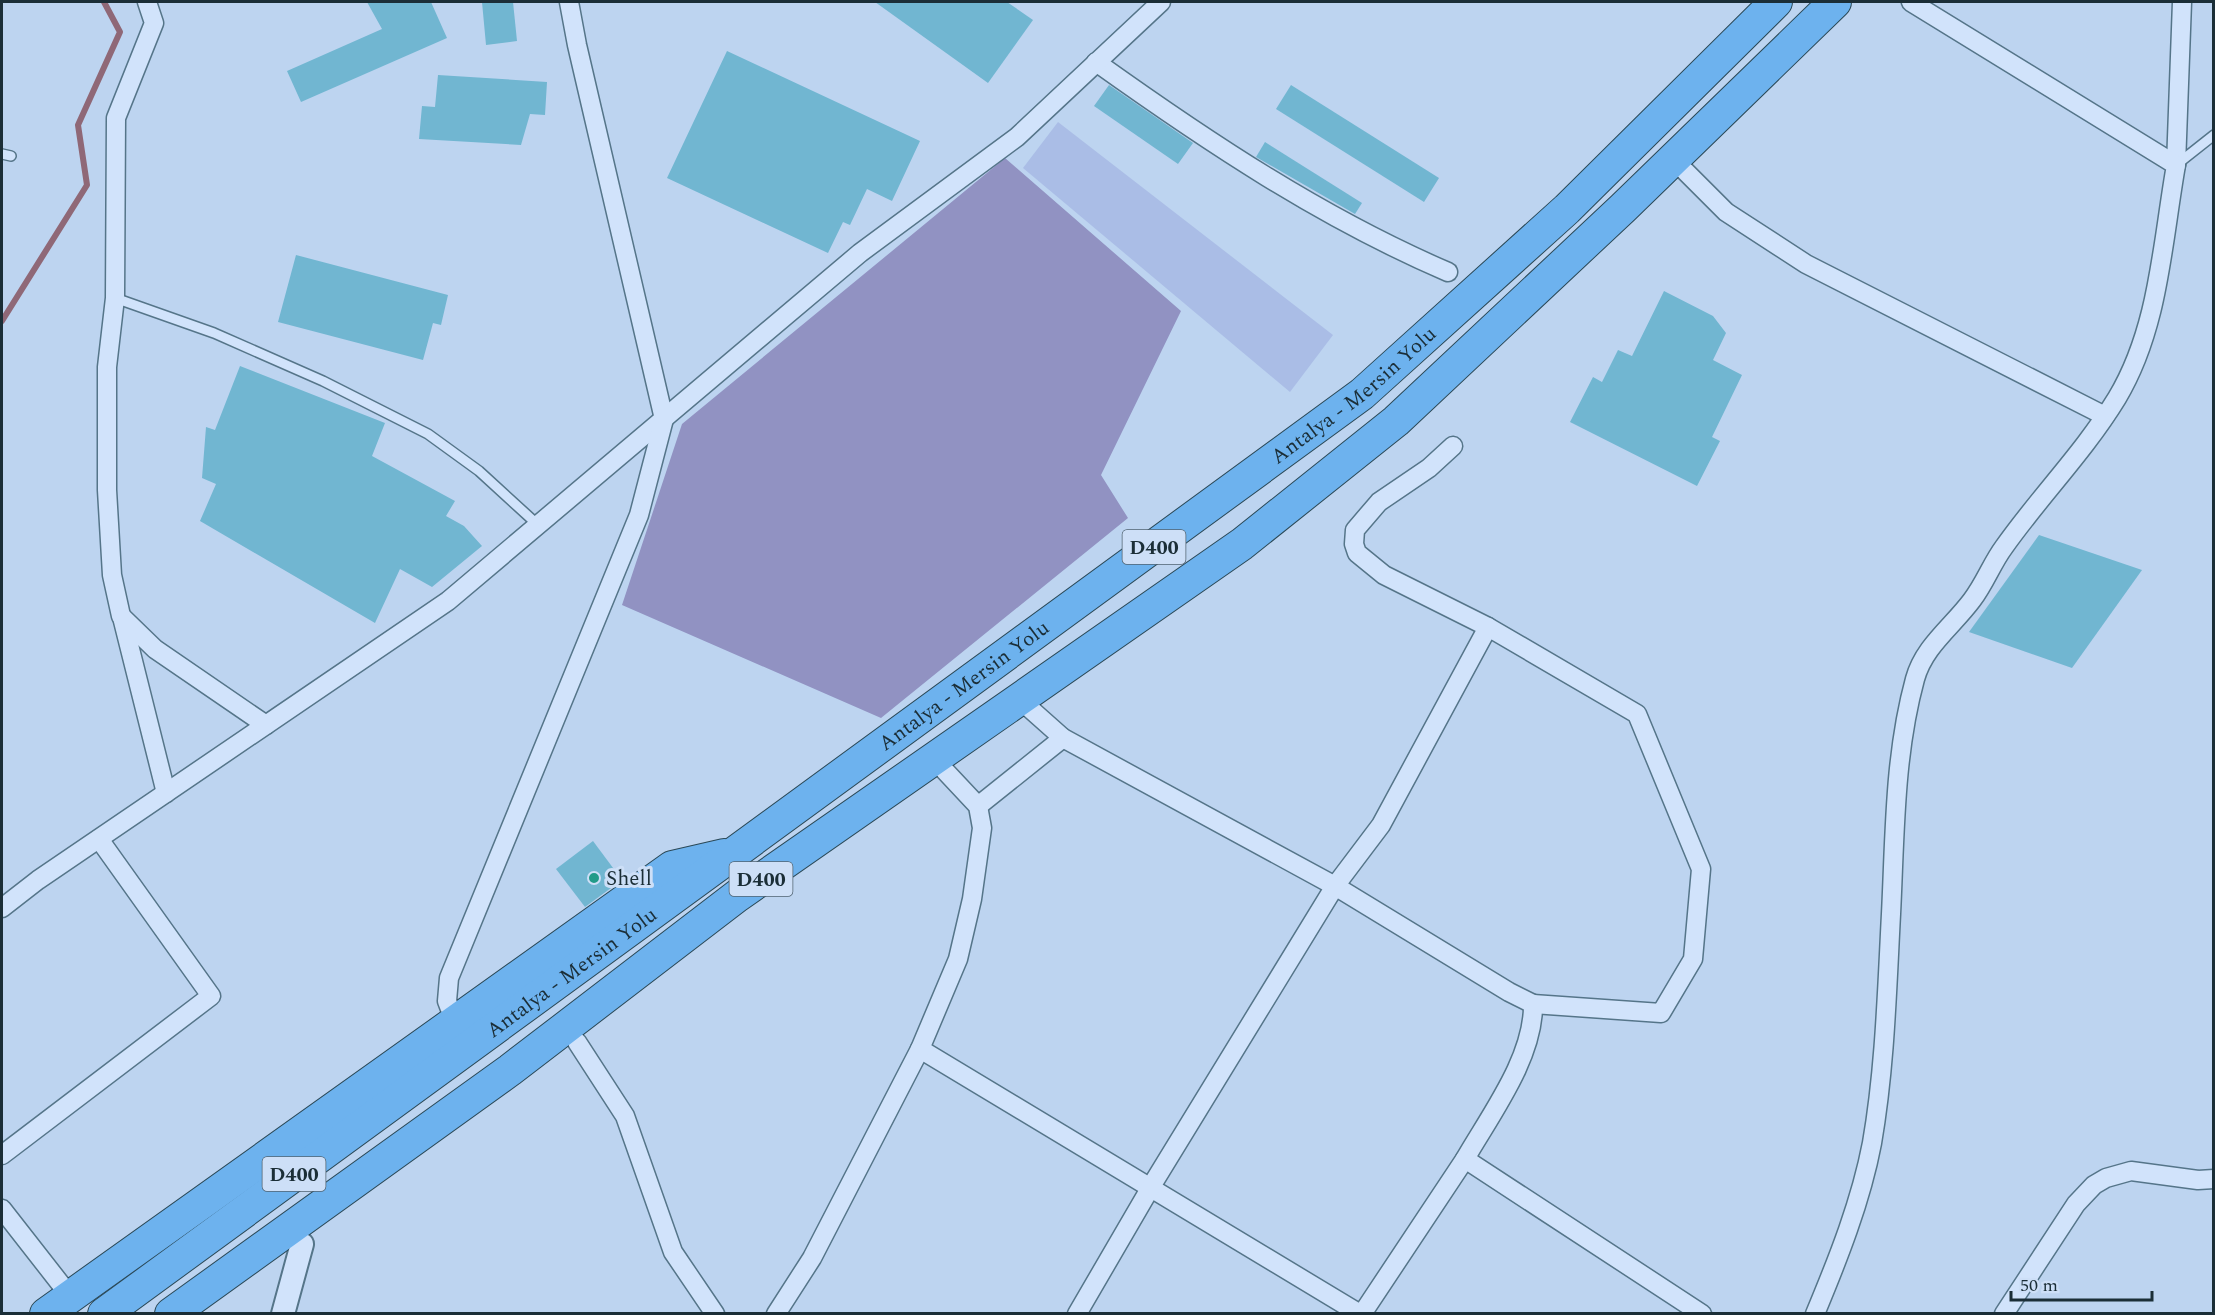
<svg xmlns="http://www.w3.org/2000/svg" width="2215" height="1315" font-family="Spectral,serif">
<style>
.farmland{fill:#aabde6}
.cemetery{fill:#9192c2}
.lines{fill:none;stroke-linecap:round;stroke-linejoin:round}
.stream{stroke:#8f6877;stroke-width:6}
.building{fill:#71b6d1}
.service-casing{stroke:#557589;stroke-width:12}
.minor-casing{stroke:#557589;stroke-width:21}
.tertiary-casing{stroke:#557589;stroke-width:26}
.trunk-casing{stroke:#2a4856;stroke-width:34}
.service{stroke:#d1e3fb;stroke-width:9}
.minor{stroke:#d1e3fb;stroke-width:18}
.tertiary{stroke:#d1e3fb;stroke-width:22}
.trunk{stroke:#6db2ee;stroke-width:32}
.poi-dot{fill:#229b89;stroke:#cddff7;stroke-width:2}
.labels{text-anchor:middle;stroke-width:6;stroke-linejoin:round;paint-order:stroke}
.shield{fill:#cddff7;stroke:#506371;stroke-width:1.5}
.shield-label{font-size:20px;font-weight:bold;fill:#1b2e37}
.street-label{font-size:21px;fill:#1b2e37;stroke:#cddff7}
.poi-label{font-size:21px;fill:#1b2e37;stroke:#cddff7;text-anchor:start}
</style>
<rect width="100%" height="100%" fill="#bdd4f0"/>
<polygon class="farmland" points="1058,122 1333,335 1290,392 1023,168"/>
<polygon class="cemetery" points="1005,158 1181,311 1101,475 1128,518 881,718 622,605 682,424"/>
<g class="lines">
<polyline class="stream" points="2,321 87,185 78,125 120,32 104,2"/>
</g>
<g class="building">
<polygon points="367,2 431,2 447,38 301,102 287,71 382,29"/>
<polygon points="482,2 513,2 517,41 486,45"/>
<polygon points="875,2 1007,2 1033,20 988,83"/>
<polygon points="727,51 920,141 892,201 867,189 850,225 843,222 828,253 667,178"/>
<polygon points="438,75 547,82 545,115 530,114 521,145 419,139 422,106 435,107"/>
<polygon points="1109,85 1193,143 1178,164 1094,106"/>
<polygon points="1291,85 1439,178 1424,202 1276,109"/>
<polygon points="1265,142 1362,203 1355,214 1256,157"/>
<polygon points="296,255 448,295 441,325 433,323 423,360 278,322"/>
<polygon points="1664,291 1713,316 1726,333 1713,360 1742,375 1712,437 1720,441 1697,486 1570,422 1593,377 1602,382 1618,350 1632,356"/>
<polygon points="240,366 385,423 372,456 455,501 446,516 464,526 482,546 432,587 400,569 375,623 200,521 216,484 202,478 206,427 215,430"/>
<polygon points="2039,535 2142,570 2072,668 1969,632"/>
<polygon points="593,841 622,880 585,907 556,869"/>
</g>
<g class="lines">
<defs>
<g id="service">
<polyline points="2,154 11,156"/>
<polyline points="2176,165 2214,135"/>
<polyline points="115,298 214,333 323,381 428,434 479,471 538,525"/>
</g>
<g id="minor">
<polyline points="147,2 154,23 116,118 115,298 107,367 107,490 112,575 121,616 155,649 266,725"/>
<path d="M1096,62c112,80 226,156 352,210"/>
<polyline points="1673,159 1726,212 1806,264 2105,416"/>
<polyline points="2176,165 2182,2"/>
<polyline points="1453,446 1429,468 1379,502 1355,530 1354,544 1357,553 1384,575 1488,627"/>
<polyline points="122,617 166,793"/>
<path d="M1018,698l45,40 272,148 174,106 24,12c1,53 -42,110 -68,155l237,155"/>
<polyline points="978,806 1063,738"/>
<polyline points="2,908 38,880 448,601 860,253 1017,137 1161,2"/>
<polyline points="455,1022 447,1001 449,978 639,515 664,419 577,45 569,2"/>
<polyline points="577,1042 625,1116 673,1252 715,1314"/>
<polyline points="920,1049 1360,1314"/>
<polyline points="2,1155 211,996 99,839"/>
<polyline points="2,1209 70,1296"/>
<polyline points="776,1314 812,1258 920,1049 958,959 972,899 982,828 978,806 933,758"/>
<polyline points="1077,1314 1155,1180 1335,886 1381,825 1488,627 1637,714 1701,869 1693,959 1661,1013 1533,1004"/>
<polyline points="1362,1314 1465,1159"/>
<path d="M1815,1314c23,-55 46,-113 57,-171 13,-75 15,-153 19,-229 4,-79 3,-158 24,-235 9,-33 37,-52 57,-79 13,-17 20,-37 32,-53 36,-51 80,-95 113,-149 42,-70 45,-154 59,-233l-265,-163"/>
<polyline points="2004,1314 2076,1204 2094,1185 2106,1178 2131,1171 2198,1180 2214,1179"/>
</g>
<polyline id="tertiary" points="283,1314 302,1244"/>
<g id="trunk">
<polyline points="46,1314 672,867 724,855"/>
<path id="s1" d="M104,1314l1258,-920 205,-185 209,-207"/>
<polyline points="171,1314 510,1070 737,896 1242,544 1396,421 1623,208 1835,2"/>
</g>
</defs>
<use href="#service" class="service-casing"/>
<use href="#minor" class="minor-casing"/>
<use href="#tertiary" class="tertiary-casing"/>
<use href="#trunk" class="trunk-casing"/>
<use href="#service" class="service"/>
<use href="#minor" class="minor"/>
<use href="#tertiary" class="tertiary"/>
<use href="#trunk" class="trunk"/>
</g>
<circle class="poi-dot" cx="594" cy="878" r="6"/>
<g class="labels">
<g class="shield">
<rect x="1122.5" y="530" width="63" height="34" rx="4.5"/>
<rect x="729.5" y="862" width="63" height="34" rx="4.5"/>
<rect x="262.5" y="1157" width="63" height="34" rx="4.5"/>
</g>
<g class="shield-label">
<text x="1154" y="554">D400</text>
<text x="761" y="886">D400</text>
<text x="294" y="1181">D400</text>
</g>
<g class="street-label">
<text dy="7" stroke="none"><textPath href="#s1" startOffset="1551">Antalya - Mersin Yolu</textPath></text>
<text dy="7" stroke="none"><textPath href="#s1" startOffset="1065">Antalya - Mersin Yolu</textPath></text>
<text dy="7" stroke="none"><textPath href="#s1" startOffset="579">Antalya - Mersin Yolu</textPath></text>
</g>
<g class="poi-label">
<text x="606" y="885">Shell</text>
</g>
</g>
<rect width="2215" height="1315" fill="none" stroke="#1b2e37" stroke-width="6"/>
<path d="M2011 1291v9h141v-9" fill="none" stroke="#1b2e37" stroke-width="3"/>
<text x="2020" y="1291" font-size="18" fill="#1b2e37" stroke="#cddff7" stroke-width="4.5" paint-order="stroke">50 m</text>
</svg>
